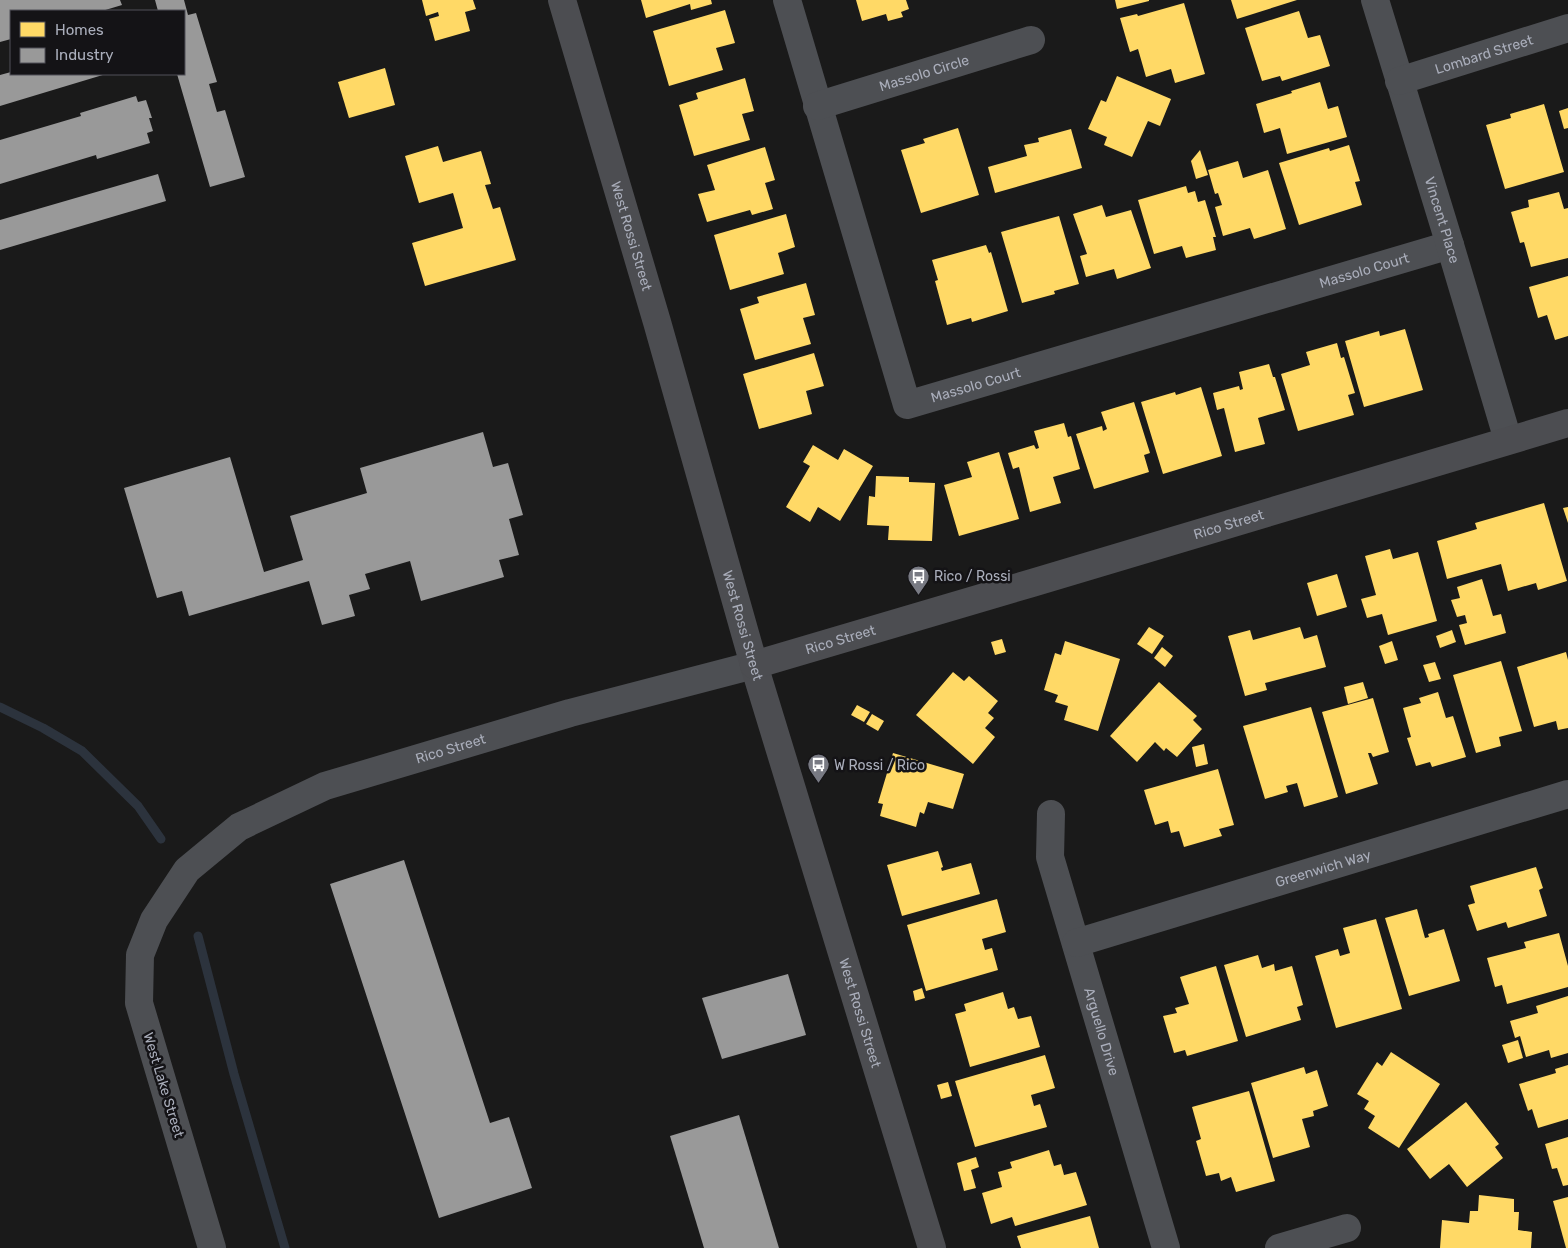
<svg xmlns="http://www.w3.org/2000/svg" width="1568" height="1248" font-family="Rubik,sans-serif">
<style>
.homes{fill:#ffd966}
.industry{fill:#999}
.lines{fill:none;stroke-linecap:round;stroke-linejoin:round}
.stream{stroke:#2c333d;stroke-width:9}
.street{stroke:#4d4f53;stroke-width:28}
.secondary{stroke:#4c4d51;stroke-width:28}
.labels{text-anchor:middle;stroke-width:5;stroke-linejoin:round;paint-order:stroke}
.street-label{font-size:14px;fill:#aaaebb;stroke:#141316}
.poi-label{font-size:14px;fill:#aaaebb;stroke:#141316;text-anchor:start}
</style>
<rect width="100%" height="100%" fill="#1a1a1a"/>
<g class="homes">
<polygon points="422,0 473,0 476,9 465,12 470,31 435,41 429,19 439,16 438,12 426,16"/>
<polygon points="641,0 711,0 712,4 691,10 690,4 646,18"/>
<polygon points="856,0 906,0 909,9 901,12 903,17 888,21 886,14 862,21"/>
<polygon points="1115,0 1149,0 1149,1 1117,9"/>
<polygon points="1231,0 1297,0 1237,19"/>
<polygon points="1184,3 1205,74 1175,83 1171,69 1146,77 1138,49 1130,52 1120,18 1137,14 1138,16"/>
<polygon points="725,10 735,43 716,48 723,70 669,86 653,31"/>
<polygon points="1299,11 1308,38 1320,35 1330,66 1282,81 1280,76 1262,81 1245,28"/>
<polygon points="385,68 395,105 349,118 338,82"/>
<polygon points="1117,76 1171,99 1160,126 1148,121 1132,157 1104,145 1107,137 1088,129 1101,100 1106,102"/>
<polygon points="745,78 754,111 742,114 750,140 694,156 679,105 698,99 696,93"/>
<polygon points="1320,82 1328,109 1338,106 1347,137 1287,154 1280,128 1264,133 1256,104 1292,93 1291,91"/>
<polygon points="1544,104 1564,172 1505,189 1486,125 1511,118 1510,114"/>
<polygon points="1568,108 1568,128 1564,129 1559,111"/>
<polygon points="958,128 979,195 921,213 901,150 925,143 923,139"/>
<polygon points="1071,129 1082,168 995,193 988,167 1027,156 1024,145 1039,142 1038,138"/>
<polygon points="1349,145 1360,181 1355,182 1362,205 1299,225 1279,163 1329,148 1330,151"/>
<polygon points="438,146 443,162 481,151 491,184 485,185 493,209 500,207 516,260 425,286 412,243 463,228 453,193 419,203 405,156"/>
<polygon points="765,147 775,180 765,183 773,209 752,215 750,210 707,222 698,194 715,190 707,165"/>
<polygon points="1200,150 1208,175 1196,179 1191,161"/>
<polygon points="1238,161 1243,178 1268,170 1286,229 1254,239 1250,228 1223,236 1215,207 1222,205 1218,193 1215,194 1208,170"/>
<polygon points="1186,186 1188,193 1195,191 1198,202 1205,200 1216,237 1213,237 1216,250 1186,258 1182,246 1154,254 1138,200"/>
<polygon points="1559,192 1564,209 1568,208 1568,258 1531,267 1524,242 1520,243 1511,212 1529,207 1528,200"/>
<polygon points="1102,205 1106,217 1131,210 1151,268 1117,279 1114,269 1086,277 1080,256 1087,254 1073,214"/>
<polygon points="786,214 795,247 778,253 784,274 730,290 714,235"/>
<polygon points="1059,216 1079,284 1054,291 1055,294 1022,303 1001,232"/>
<polygon points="986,245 989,253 991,252 1008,311 972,322 971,318 947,325 935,281 938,280 932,260"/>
<polygon points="1568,276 1568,336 1555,340 1547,315 1538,318 1529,287"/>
<polygon points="806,283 815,315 803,318 811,344 755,360 740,309 759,303 757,297"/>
<polygon points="1405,329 1423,390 1364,407 1345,341 1379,331 1380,336"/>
<polygon points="1337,343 1341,358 1344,357 1355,393 1348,395 1354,415 1298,431 1281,374 1310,365 1306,352"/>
<polygon points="814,353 824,386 806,391 812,414 759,429 743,374"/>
<polygon points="1269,364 1273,377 1275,377 1285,410 1258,418 1265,444 1235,452 1224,408 1217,410 1213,393 1239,386 1240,390 1243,389 1239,372"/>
<polygon points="1201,387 1222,456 1163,474 1141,402 1175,392 1176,395"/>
<polygon points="1134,402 1150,453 1144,455 1149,472 1094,489 1076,434 1102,426 1103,431 1107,429 1101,412"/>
<polygon points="1064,423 1068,437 1071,436 1080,469 1053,477 1061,503 1030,512 1019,467 1013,469 1008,453 1034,445 1036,449 1039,448 1034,431"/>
<polygon points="813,445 838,460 844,449 873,466 840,521 818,507 810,522 786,507 810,466 803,462"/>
<polygon points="999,452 1019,519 959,536 944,485 972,477 967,462"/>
<polygon points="876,476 909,477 909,482 935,483 932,541 888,540 889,526 867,525 869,496 875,497"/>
<polygon points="1544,503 1567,581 1538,590 1536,583 1508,591 1501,564 1447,579 1437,541 1477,529 1475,523"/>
<polygon points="1568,507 1568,523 1563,508"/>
<polygon points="1390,549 1393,559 1418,552 1437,621 1388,635 1382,614 1367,618 1361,599 1376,595 1365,556"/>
<polygon points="1337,574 1347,607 1317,616 1307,583"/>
<polygon points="1482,579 1493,616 1501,614 1506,633 1465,645 1459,625 1467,623 1465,615 1457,617 1451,600 1460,598 1457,587"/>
<polygon points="1149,627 1164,636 1152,654 1137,644"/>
<polygon points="1300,627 1304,639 1317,635 1326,667 1265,683 1267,690 1245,696 1228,636 1250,630 1253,640"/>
<polygon points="1452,630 1456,642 1440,648 1436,636"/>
<polygon points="1002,639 1006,652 995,655 991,642"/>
<polygon points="1065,641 1120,659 1098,731 1064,720 1068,706 1055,702 1058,695 1044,690 1055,653 1061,655"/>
<polygon points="1392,641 1398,660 1385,664 1379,646"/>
<polygon points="1162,647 1173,656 1165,667 1154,658"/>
<polygon points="1566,652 1568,660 1568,728 1558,730 1556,721 1534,727 1517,667"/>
<polygon points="1501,661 1522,731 1499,737 1501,746 1476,753 1453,675"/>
<polygon points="1435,662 1441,679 1429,682 1423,665"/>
<polygon points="953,672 964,681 969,676 998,701 988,713 994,718 985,728 995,737 973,764 916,715"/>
<polygon points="1159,682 1197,716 1193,720 1202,729 1177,757 1166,748 1164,751 1155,742 1137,762 1110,736"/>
<polygon points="1363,682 1368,698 1348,704 1344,687"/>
<polygon points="1438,692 1446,718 1453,716 1466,757 1432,767 1430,762 1416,766 1407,738 1411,737 1403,708 1421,703 1419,698"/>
<polygon points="1373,698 1389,752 1373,757 1371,753 1368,753 1378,784 1346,794 1322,712"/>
<polygon points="857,705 870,712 864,722 851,715"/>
<polygon points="1311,707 1338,797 1304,807 1297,783 1286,786 1288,792 1265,799 1243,726"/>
<polygon points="872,714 884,721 878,731 866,724"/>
<polygon points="1204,744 1208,764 1196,767 1192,747"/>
<polygon points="893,753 964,774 953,809 928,802 924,814 920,812 916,827 880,816 883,804 878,803"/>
<polygon points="1218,769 1234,825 1219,829 1222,836 1184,847 1179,831 1171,833 1168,821 1155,825 1144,790"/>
<polygon points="938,851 943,867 941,868 942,871 971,863 980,894 902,916 887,865"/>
<polygon points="1536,867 1543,888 1539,890 1547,916 1508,928 1506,922 1477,931 1468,905 1475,903 1470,886"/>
<polygon points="997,899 1006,932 982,939 985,950 992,948 998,970 926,991 907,925"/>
<polygon points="1417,909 1425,938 1429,937 1428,934 1444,929 1460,981 1409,996 1385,918"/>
<polygon points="1376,919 1402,1009 1336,1028 1315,956 1338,949 1340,956 1350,953 1343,928"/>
<polygon points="1559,933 1568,966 1568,987 1507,1004 1502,985 1495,987 1487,958 1526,948 1524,942"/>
<polygon points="1258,955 1262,968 1274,964 1275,971 1292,966 1303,1005 1297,1007 1301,1020 1246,1037 1224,965"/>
<polygon points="1216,966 1238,1041 1187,1056 1185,1050 1174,1053 1163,1016 1177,1013 1175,1008 1189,1004 1180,977"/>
<polygon points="922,988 925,998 915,1001 913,991"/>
<polygon points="1003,992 1008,1009 1014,1007 1018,1019 1031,1016 1040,1047 970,1067 955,1014 966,1011 964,1004"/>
<polygon points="1568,996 1568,1053 1551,1058 1549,1050 1526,1057 1520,1036 1515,1038 1510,1021 1538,1013 1536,1006"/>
<polygon points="1518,1040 1523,1058 1508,1063 1502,1045"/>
<polygon points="1391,1052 1440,1084 1399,1148 1368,1128 1375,1116 1364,1109 1369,1101 1357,1094 1377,1062 1382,1066"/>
<polygon points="1045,1055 1055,1088 1031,1095 1034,1106 1040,1104 1047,1127 975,1147 955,1081"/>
<polygon points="1568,1065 1568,1119 1538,1128 1532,1109 1528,1111 1519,1084 1556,1073 1555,1069"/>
<polygon points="1304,1067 1306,1074 1317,1070 1328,1106 1313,1111 1314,1116 1302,1119 1310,1147 1273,1158 1251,1083"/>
<polygon points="948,1082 952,1096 941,1099 937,1085"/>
<polygon points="1249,1091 1275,1181 1236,1192 1231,1177 1221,1181 1219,1173 1206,1176 1196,1141 1201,1139 1192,1107"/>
<polygon points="1466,1102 1499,1144 1495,1147 1503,1158 1467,1187 1449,1164 1430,1179 1407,1149"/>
<polygon points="1568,1137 1568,1185 1563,1186 1557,1168 1552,1169 1545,1144"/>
<polygon points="1049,1150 1054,1166 1061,1164 1064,1175 1076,1172 1087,1205 1015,1226 1012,1217 991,1224 982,1193 1002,1187 998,1172 1012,1168 1010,1162"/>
<polygon points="976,1157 979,1167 971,1170 976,1188 964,1191 957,1163"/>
<polygon points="1479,1195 1514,1199 1514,1212 1519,1212 1518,1230 1532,1232 1531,1248 1440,1248 1442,1220 1469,1223 1470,1211 1478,1211"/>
<polygon points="1568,1197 1568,1248 1566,1248 1553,1201"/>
<polygon points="1090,1216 1099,1248 1021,1248 1017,1236"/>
</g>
<g class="industry">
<polygon points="0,0 120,0 122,5 102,11 11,11 11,39 0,42"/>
<polygon points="155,0 184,0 188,15 196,13 217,82 209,84 217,112 225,110 245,177 210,187 177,74 184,74 184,11 158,11"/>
<polygon points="11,72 11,74 106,74 0,106 0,75"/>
<polygon points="136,96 138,102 146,100 152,118 149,118 153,131 147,133 150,143 97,159 96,155 0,184 0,140 81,116 80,113"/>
<polygon points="158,174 166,201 0,250 0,220"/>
<polygon points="483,432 493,467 508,463 523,515 509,519 519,555 499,560 504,577 421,601 410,561 365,574 370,589 349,595 355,616 322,625 309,581 189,616 182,591 157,598 124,488 230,457 264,572 303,560 290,516 367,493 360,468"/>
<polygon points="404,860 490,1123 509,1117 532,1188 439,1218 330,884"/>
<polygon points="788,974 806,1035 722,1059 702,998"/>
<polygon points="739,1115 779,1248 704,1248 670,1136"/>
</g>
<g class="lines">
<g class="stream">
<polyline points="0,707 43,728 82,751 138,806 161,839"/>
<polyline points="198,936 234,1074 285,1248"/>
</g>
<g class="street">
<path id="s1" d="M787,0l120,405 543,-160"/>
<path id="s2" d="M1375,0l75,245 58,195"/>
<path id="s3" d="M1399,81l169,-53"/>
<path id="s4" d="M817,106l214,-66"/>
<path id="s5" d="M1051,814l-1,43 116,391"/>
<path id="s6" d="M1076,943l492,-149"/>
<path id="s7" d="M212,1248l-73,-245 1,-48 14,-35 33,-50 52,-43 86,-41 245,-73 184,-48"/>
<polyline points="1279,1248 1347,1228"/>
</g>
<g class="secondary">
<path id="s8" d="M562,0l95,322 97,343 178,583"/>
<path id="s9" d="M754,665l278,-82 536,-160"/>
</g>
</g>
<defs>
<symbol id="bus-pin" viewBox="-11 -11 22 30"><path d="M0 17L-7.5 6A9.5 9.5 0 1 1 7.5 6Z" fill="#787a83" stroke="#141316"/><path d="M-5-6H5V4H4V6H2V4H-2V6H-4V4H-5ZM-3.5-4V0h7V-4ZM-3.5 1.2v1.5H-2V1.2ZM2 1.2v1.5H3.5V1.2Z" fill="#fff"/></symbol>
</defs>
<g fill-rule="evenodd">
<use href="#bus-pin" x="906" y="564" width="25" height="34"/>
<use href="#bus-pin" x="806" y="752" width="25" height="34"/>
</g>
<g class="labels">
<g class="street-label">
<text dy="5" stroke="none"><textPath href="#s3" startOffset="89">Lombard Street</textPath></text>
<text dy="5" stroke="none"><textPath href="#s4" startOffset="112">Massolo Circle</textPath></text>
<text dy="5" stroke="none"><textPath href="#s2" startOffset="230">Vincent Place</textPath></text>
<text dy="5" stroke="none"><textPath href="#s8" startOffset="246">West Rossi Street</textPath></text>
<text dy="5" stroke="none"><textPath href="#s1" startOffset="899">Massolo Court</textPath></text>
<text dy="5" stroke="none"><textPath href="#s1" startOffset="494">Massolo Court</textPath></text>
<text dy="5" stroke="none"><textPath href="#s9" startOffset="495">Rico Street</textPath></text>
<text dy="5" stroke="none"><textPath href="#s8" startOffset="651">West Rossi Street</textPath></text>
<text dy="5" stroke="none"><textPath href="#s9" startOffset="90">Rico Street</textPath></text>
<text dy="5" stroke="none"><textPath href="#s7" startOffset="695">Rico Street</textPath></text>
<text dy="5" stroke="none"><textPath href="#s6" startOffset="258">Greenwich Way</textPath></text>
<text dy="5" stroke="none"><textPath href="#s8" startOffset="1056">West Rossi Street</textPath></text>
<text dy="5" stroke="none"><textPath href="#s5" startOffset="225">Arguello Drive</textPath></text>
<text transform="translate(164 1085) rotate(73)" y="5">West Lake Street</text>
</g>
<g class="poi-label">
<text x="934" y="581">Rico / Rossi</text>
<text x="834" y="770">W Rossi / Rico</text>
</g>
</g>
<rect x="10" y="10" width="175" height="65" fill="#141316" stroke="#505158"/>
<rect x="20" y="22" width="25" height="15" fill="#ffd966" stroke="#505158"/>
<text x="55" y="35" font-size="15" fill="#aaaebb">Homes</text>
<rect x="20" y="48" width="25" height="15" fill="#999999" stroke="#505158"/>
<text x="55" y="60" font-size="15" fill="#aaaebb">Industry</text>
</svg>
